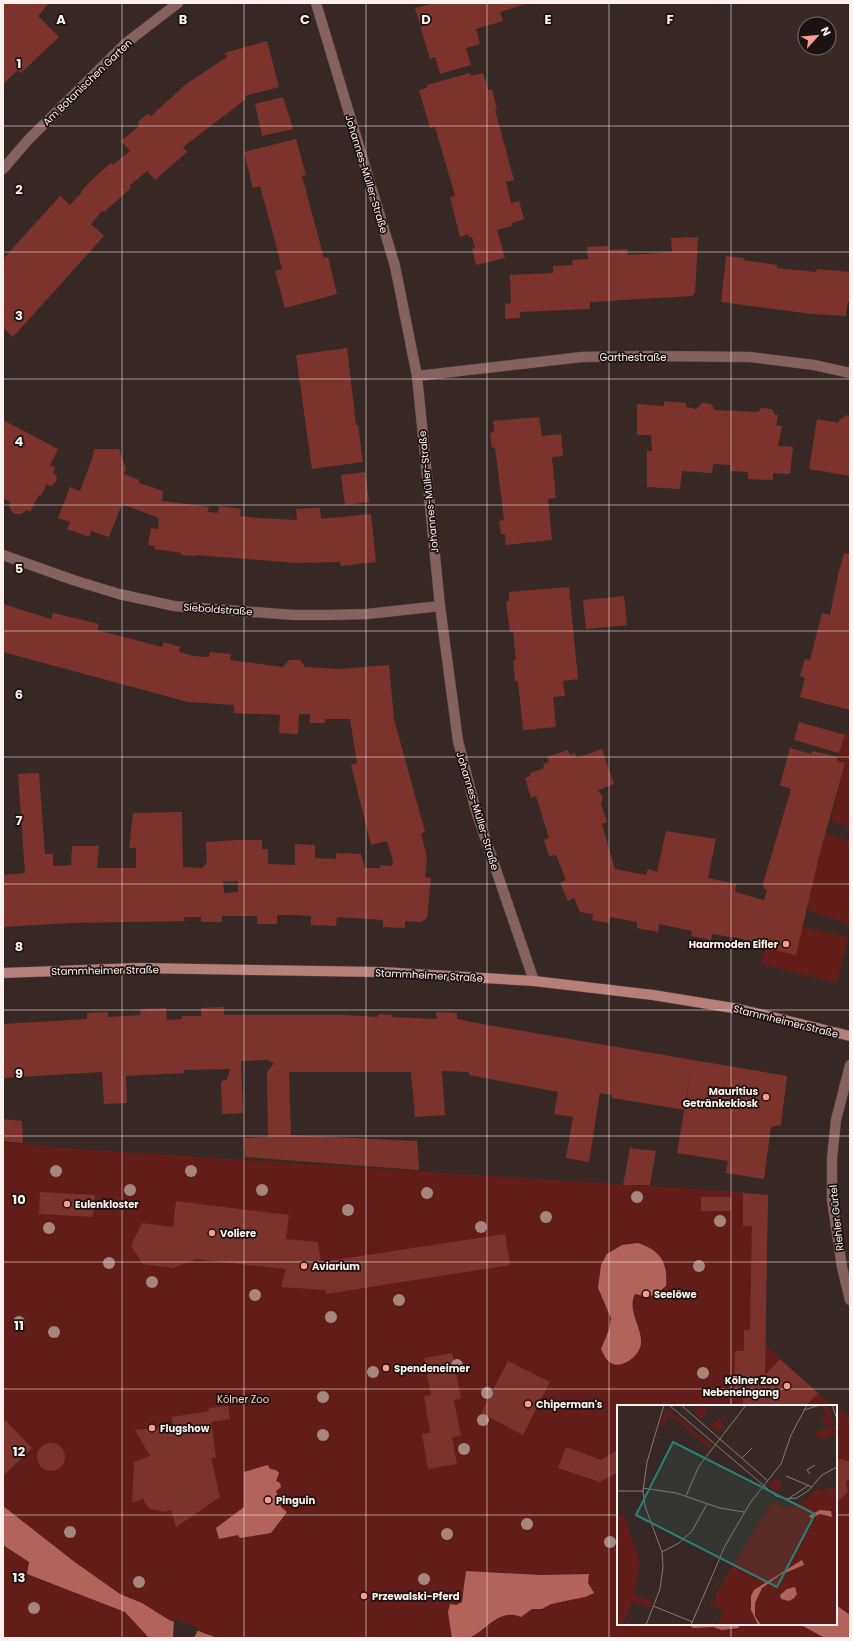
<svg xmlns="http://www.w3.org/2000/svg" width="853" height="1641" font-family="Poppins,sans-serif">
<style>
.green{fill:#631d19}
.water{fill:#b2635a}
.pier{fill:#382825}
.building{fill:#7c332c;fill-rule:evenodd}
.lines{fill:none;stroke-linecap:round;stroke-linejoin:round}
.street-casing{stroke:#544441;stroke-width:11}
.secondary-casing{stroke:#544441;stroke-width:11}
.street{stroke:#85625d;stroke-width:10}
.secondary{stroke:#b67f77;stroke-width:10}
.tree{fill:#a58580}
.grid{fill:none;stroke:#fdf1ef;stroke-width:1;stroke-opacity:0.55}
.poi-dot{fill:#f59c91;stroke:#1a1312;stroke-width:1.5}
.labels{text-anchor:middle;stroke-width:3.5;stroke-linejoin:round;paint-order:stroke}
.street-label{font-size:10px;fill:#fdf1ef;stroke:#1a1312}
.poi-label{font-size:10px;font-weight:bold;fill:#fdf1ef;stroke:#1a1312;text-anchor:start}
.park-label{font-size:10px;fill:#ffd1ca;stroke:#1a1312}
.inset-road{fill:none;stroke:#877876;stroke-width:1}
.view{fill:#27827b;fill-opacity:0.15;stroke:#27827b;stroke-width:2}
.inset-edge{fill:none;stroke:#fdf1ef;stroke-width:2}
.grid-label{font-size:13px;text-anchor:middle;font-weight:bold;fill:#fdf1ef;stroke:#1a1312;stroke-width:3.5;stroke-linejoin:round;paint-order:stroke}
</style>
<rect width="100%" height="100%" fill="#382825"/>
<g class="green">
<polygon points="846,733 850,734 850,827 831,821 845,763 837,761"/>
<polygon points="826,834 850,841 850,919 849,924 807,910 819,857"/>
<polygon points="802,927 848,937 837,983 761,964 765,947"/>
<polygon points="3,1142 76,1149 768,1194 765,1345 827,1402 828,1401 835,1406 618,1406 618,1624 836,1624 836,1407 850,1418 850,1638 3,1638"/>
</g>
<g class="water">
<path d="M638,1243c23,8 30,19 28,43 -13,11 -14,12 -31,8 -12,23 25,48 -8,68 -4,2 -10,4 -14,2 -7,-3 -9,-9 -12,-15l8,-19 2,-12 -13,-30 3,-23 6,-11 15,-9z"/>
<polygon points="268,1465 270,1469 276,1470 279,1473 276,1481 280,1483 281,1487 276,1491 281,1507 287,1512 271,1533 240,1538 238,1535 219,1539 216,1528 244,1507 244,1472"/>
<polygon points="3,1506 76,1563 120,1594 142,1603 169,1620 217,1638 149,1638 125,1612 27,1574 29,1562 3,1545"/>
<path d="M466,1571l74,4 49,-1 -1,9 6,10 -9,4 -34,7 -9,5h-10l-11,8c-22,-9 -33,12 -50,20 -5,2 -13,1 -19,1l-4,-26 2,-8 6,1 6,-3z"/>
<polygon points="836,1605 850,1615 850,1638 825,1638 799,1624 836,1624"/>
<polygon points="688,1624 742,1624 738,1628 722,1630 713,1627 693,1628"/>
</g>
<polygon class="pier" points="174,1619 199,1628 194,1638 173,1638"/>
<g class="building">
<polygon points="3,3 49,3 38,16 59,37 21,73 18,70 3,84"/>
<polygon points="434,3 528,3 500,12 503,21 476,29 480,44 466,48 471,65 440,74 435,57 430,59 415,8"/>
<polygon points="267,41 279,87 245,96 246,99 183,147 187,152 155,180 147,171 129,186 131,188 104,212 102,211 91,224 104,236 13,337 3,328 3,259 60,196 70,205 82,192 81,191 96,176 111,163 113,165 130,151 121,141 139,126 138,122 147,114 151,116 185,85 227,57 224,53"/>
<polygon points="470,73 471,76 483,73 488,90 492,89 497,109 495,110 514,180 506,182 511,203 519,201 524,219 512,223 512,226 497,230 505,258 476,265 472,249 475,248 472,237 469,237 468,234 460,237 450,197 455,196 435,127 430,128 419,90 427,88 427,85"/>
<polygon points="283,97 293,129 262,136 255,104"/>
<polygon points="296,139 306,175 302,176 324,258 328,257 337,294 285,308 275,271 282,269 271,226 260,186 253,188 244,152"/>
<polygon points="698,237 695,294 693,294 693,296 590,302 590,309 520,312 520,318 505,319 505,304 511,303 510,275 553,273 553,266 573,265 572,260 588,259 587,247 608,246 608,250 627,249 628,255 672,252 671,238"/>
<polygon points="726,256 744,258 743,260 777,265 777,268 816,272 817,269 850,272 850,300 848,302 846,316 812,314 721,302"/>
<polygon points="347,348 356,425 358,425 363,462 312,469 296,355"/>
<polygon points="664,401 686,403 686,407 696,409 702,403 705,403 711,404 715,410 758,412 761,408 772,409 775,415 778,415 776,425 782,426 778,446 793,447 790,474 773,473 773,480 748,479 748,472 730,471 731,465 713,464 712,473 682,471 680,489 647,487 647,451 652,451 651,435 637,435 637,404 664,406"/>
<polygon points="847,415 850,416 850,476 809,469 817,419 839,423 839,420"/>
<polygon points="539,417 542,436 561,434 563,456 552,457 556,498 548,499 552,540 506,545 505,534 501,534 499,521 504,520 495,447 492,448 490,433 494,432 493,421"/>
<polygon points="3,420 58,449 50,465 55,468 53,473 57,476 56,482 51,486 47,484 41,496 39,495 30,512 27,510 21,514 15,514 12,512 9,505 10,502 3,498"/>
<polygon points="94,449 119,449 126,469 124,474 139,480 139,483 163,491 162,501 209,507 208,512 218,513 219,506 241,509 240,516 257,518 297,520 296,509 320,508 321,519 371,514 376,562 341,566 340,562 298,563 195,555 195,556 181,555 182,553 154,549 155,546 148,545 151,528 158,529 159,518 122,504 109,537 91,531 89,537 67,529 70,522 58,518 70,487 80,491 93,456"/>
<polygon points="365,472 369,502 345,505 341,475"/>
<polygon points="844,553 850,554 850,710 800,697 805,678 800,676 805,659 810,660 822,613 830,615 838,575"/>
<polygon points="569,587 578,679 563,681 565,696 553,697 556,727 523,730 518,681 515,681 513,660 516,660 513,631 510,632 506,602 509,601 509,592"/>
<polygon points="624,596 627,625 586,629 583,600"/>
<path d="M3,604l48,15 2,-6 46,11 -2,6 65,17 2,-5 16,5 -1,5 14,4 16,1 1,-5 21,2 -1,6 53,7 6,-7h11l5,7 34,2 50,-4 5,54 31,113 -4,1 6,24 -2,20 6,1 -4,40 -6,4 -16,-1v7l-22,-1v-7l-46,-3 -1,9 -25,-1v-9l-17,-1h-17v9h-20v-8h-35v6h-21v-5h-17l1,4 -114,2 -68,4v-52l22,-2 -7,-99 21,-1 6,81h8v12l18,-1v4l1,-23h27l-2,22h39v-20h-7l4,-35 49,-1 1,55 19,1 5,-5 -1,-21 31,-2h25v9h6v15l27,1v-21l20,1v13l21,1v-6l25,1 4,14h15l1,-3 11,1 1,-5 -6,-20 -16,4 -20,-80 6,-2 -7,-44h-25v4h-15v-9h-11l-1,20 -19,-1 1,-18 -46,-2v-8l-46,-3 -185,-50zM238,881v11l-14,1 -1,-11z"/>
<polygon points="799,722 845,735 839,753 794,740"/>
<polygon points="790,748 811,754 812,751 838,757 837,761 845,763 819,857 796,955 744,943 743,939 712,934 711,940 691,936 692,931 659,924 658,932 637,928 637,922 610,917 609,923 592,920 593,914 580,912 574,898 568,901 560,883 566,880 556,855 549,856 544,840 549,838 536,796 531,798 525,778 530,776 530,773 544,768 543,764 549,762 547,757 568,750 570,755 575,753 577,758 602,749 614,784 598,790 603,797 601,804 607,822 602,824 615,869 646,875 648,869 657,872 666,831 716,839 708,878 736,884 735,892 764,900 767,890 764,889 763,884 791,789 780,785"/>
<polygon points="224,1007 224,1015 344,1015 378,1017 378,1014 392,1015 392,1017 437,1019 436,1012 457,1013 457,1019 476,1023 787,1076 781,1125 771,1127 764,1179 726,1173 728,1161 677,1153 691,1070 685,1110 612,1098 612,1095 600,1093 589,1162 566,1158 573,1117 554,1114 558,1092 469,1075 469,1072 442,1071 445,1115 415,1117 411,1072 289,1072 291,1135 417,1141 419,1170 245,1157 244,1138 268,1137 267,1073 274,1063 267,1060 241,1061 243,1113 222,1114 221,1083 223,1080 227,1080 230,1069 184,1070 184,1073 126,1076 127,1103 104,1104 102,1072 3,1078 3,1024 87,1019 87,1013 108,1012 108,1017 141,1015 140,1009 166,1008 167,1020 182,1019 182,1016 201,1016 201,1008"/>
<polygon points="3,1119 22,1121 23,1143 3,1141"/>
<polygon points="630,1148 656,1151 650,1185 623,1185"/>
<polygon points="40,1192 95,1195 93,1217 39,1214"/>
<polygon points="743,1193 768,1195 765,1375 780,1359 818,1393 806,1406 758,1406 756,1405 744,1406 743,1405 743,1396 734,1396 735,1351 744,1351 744,1330 750,1330 752,1226 743,1226"/>
<rect x="701" y="1197" width="30" height="14"/>
<polygon points="176,1201 289,1215 286,1239 318,1242 321,1262 505,1234 510,1265 326,1294 326,1290 281,1287 286,1269 196,1259 173,1268 143,1264 131,1246 142,1223 173,1227"/>
<polygon points="452,1353 461,1399 454,1400 461,1436 452,1437 457,1464 428,1469 422,1434 430,1433 424,1396 431,1395 424,1358"/>
<polygon points="508,1361 550,1382 523,1435 481,1413"/>
<polygon points="228,1406 230,1419 211,1422 216,1457 211,1458 220,1497 176,1527 171,1510 165,1512 151,1509 147,1506 143,1499 132,1503 134,1462 150,1456 135,1430 173,1426 172,1417 209,1411 209,1408"/>
<polygon points="5,1420 32,1448 3,1476 3,1422"/>
<circle cx="51" cy="1457" r="14"/>
<polygon points="566,1447 601,1460 618,1450 618,1472 600,1482 558,1468"/>
<polygon points="837,1458 850,1462 850,1478 846,1482 848,1492 838,1501 836,1500 836,1459"/>
</g>
<g class="lines">
<defs>
<g id="street">
<polyline points="316,3 395,266 417,376 440,606 458,741 476,811 534,981"/>
<polyline points="3,169 29,139 126,43 178,3"/>
<polyline points="417,376 582,357 644,356 750,357 814,365 850,373"/>
<polyline points="3,555 73,580 119,594 174,606 294,615 328,615 367,614 440,606"/>
<polyline points="850,1065 836,1120 832,1158 832,1200 842,1267 850,1300"/>
</g>
<polyline id="secondary" points="3,973 138,968 381,972 534,981 653,995 739,1009 850,1036"/>
</defs>
<use href="#street" class="street-casing"/>
<use href="#secondary" class="secondary-casing"/>
<use href="#street" class="street"/>
<use href="#secondary" class="secondary"/>
</g>
<g class="tree">
<circle cx="56" cy="1171" r="6"/>
<circle cx="191" cy="1171" r="6"/>
<circle cx="130" cy="1190" r="6"/>
<circle cx="262" cy="1190" r="6"/>
<circle cx="427" cy="1193" r="6"/>
<circle cx="637" cy="1197" r="6"/>
<circle cx="348" cy="1210" r="6"/>
<circle cx="546" cy="1217" r="6"/>
<circle cx="720" cy="1221" r="6"/>
<circle cx="481" cy="1227" r="6"/>
<circle cx="49" cy="1228" r="6"/>
<circle cx="109" cy="1263" r="6"/>
<circle cx="699" cy="1266" r="6"/>
<circle cx="152" cy="1282" r="6"/>
<circle cx="255" cy="1295" r="6"/>
<circle cx="399" cy="1300" r="6"/>
<circle cx="331" cy="1317" r="6"/>
<circle cx="19" cy="1322" r="6"/>
<circle cx="54" cy="1332" r="6"/>
<circle cx="457" cy="1365" r="6"/>
<circle cx="373" cy="1372" r="6"/>
<circle cx="703" cy="1373" r="6"/>
<circle cx="487" cy="1393" r="6"/>
<circle cx="323" cy="1397" r="6"/>
<circle cx="483" cy="1420" r="6"/>
<circle cx="323" cy="1435" r="6"/>
<circle cx="464" cy="1449" r="6"/>
<circle cx="527" cy="1524" r="6"/>
<circle cx="70" cy="1532" r="6"/>
<circle cx="447" cy="1534" r="6"/>
<circle cx="610" cy="1542" r="6"/>
<circle cx="424" cy="1579" r="6"/>
<circle cx="139" cy="1582" r="6"/>
<circle cx="34" cy="1608" r="6"/>
</g>
<path class="grid" d="M122,3v1635M244,3v1635M366,3v1635M487,3v1635M609,3v1635M731,3v1403M3,126h847M3,252h847M3,379h847M3,505h847M3,631h847M3,757h847M3,884h847M3,1010h847M3,1136h847M3,1262h847M3,1389h847M3,1515h615M836,1515h14M731,1624v14"/>
<g class="poi-dot">
<circle cx="786" cy="944" r="4"/>
<circle cx="766" cy="1097" r="4"/>
<circle cx="67" cy="1204" r="4"/>
<circle cx="212" cy="1233" r="4"/>
<circle cx="304" cy="1266" r="4"/>
<circle cx="646" cy="1294" r="4"/>
<circle cx="386" cy="1368" r="4"/>
<circle cx="787" cy="1386" r="4"/>
<circle cx="528" cy="1404" r="4"/>
<circle cx="152" cy="1428" r="4"/>
<circle cx="268" cy="1500" r="4"/>
<circle cx="364" cy="1596" r="4"/>
</g>
<g class="labels">
<g class="street-label">
<text transform="translate(87 82) rotate(-44)" y="4">Am Botanischen Garten</text>
<text transform="translate(367 174) rotate(73)" y="4">Johannes-Müller-Straße</text>
<text x="633" y="361">Garthestraße</text>
<text transform="translate(428 492) rotate(-96)" y="4">Johannes-Müller-Straße</text>
<text transform="translate(218 609) rotate(4)" y="4">Sieboldstraße</text>
<text transform="translate(478 811) rotate(73)" y="4">Johannes-Müller-Straße</text>
<text transform="translate(105 970) rotate(-1)" y="4">Stammheimer Straße</text>
<text transform="translate(429 975) rotate(3)" y="4">Stammheimer Straße</text>
<text transform="translate(786 1021) rotate(14)" y="4">Stammheimer Straße</text>
<text transform="translate(836 1218) rotate(-96)" y="4">Riehler Gürtel</text>
</g>
<g class="poi-label">
<text x="778" y="948" text-anchor="end">Haarmoden Eifler</text>
<text x="758" y="1095" text-anchor="end">Mauritius<tspan x="758" dy="12">Getränkekiosk</tspan></text>
<text x="75" y="1208">Eulenkloster</text>
<text x="220" y="1237">Voliere</text>
<text x="312" y="1270">Aviarium</text>
<text x="654" y="1298">Seelöwe</text>
<text x="394" y="1372">Spendeneimer</text>
<text x="779" y="1384" text-anchor="end">Kölner Zoo<tspan x="779" dy="12">Nebeneingang</tspan></text>
<text x="536" y="1408">Chiperman's</text>
<text x="160" y="1432">Flugshow</text>
<text x="276" y="1504">Pinguin</text>
<text x="372" y="1600">Przewalski-Pferd</text>
</g>
<g class="park-label">
<text x="243" y="1403">Kölner Zoo</text>
</g>
</g>
<g transform="translate(617 1405)">
<rect width="220" height="220" fill="#382825"/>
<path d="M81,0l4,1 -1,4 3,-3 3,2 -5,11 -8,-8zM211,1l5,16 4,-1 -9,5 -9,-7 7,-3 -3,-9zM49,5l2,3 1,-3 43,35 -3,5 -1,-3 -39,-33 -5,13 -4,-1zM103,14l4,8 -5,5 -9,-7zM220,20v8l-17,7 -4,-5 -1,-3zM153 80a6 6 0 1 1 12 0a6 6 0 1 1-12 0ZM220,80v140h-121l8,-13 -15,-9 1,-2 5,2 1,-10 56,-92 13,7 17,-5 15,-14 6,2zM7,109l16,48 -6,32 18,8 -2,6 -18,-7 -9,24h-6v-110z" fill="#631d19"/>
<path d="M203,105l11,1 1,6 -12,-3 -9,4 -2,-2zM185,155l2,5 -24,10 -18,13 -7,15v13l6,9h-3l-7,-15v-14l3,-6zM178,182l2,7 -3,4 -5,3 -8,-2 -1,-4 7,-6z" fill="#b2635a"/>
<path class="inset-road" d="M52,0l107,91 11,3 10,-1 12,-8 13,-15 15,-8M64,0l87,76M215,0l5,14M187,5l16,-5M125,53l10,-10M193,69l-3,-4 8,-5M169,71l26,11M26,83l33,5 44,15 24,4M0,86h26M69,91l13,-30 47,-61M171,94l21,-14M45,147l17,-9 13,-12 15,-27M36,201l40,16M29,220l14,-36 3,-22 -1,-15 -17,-46 -2,-15 4,-29 17,-57M74,220l34,-79 25,-43 31,-39 10,-29 16,-30"/>
<path class="view" d="M56,37l142,72 -38,73 -141,-72z"/>
<rect width="220" height="220" class="inset-edge"/>
</g>
<g class="grid-label">
<text x="61" y="24">A</text>
<text x="183" y="24">B</text>
<text x="305" y="24">C</text>
<text x="426" y="24">D</text>
<text x="548" y="24">E</text>
<text x="670" y="24">F</text>
<text x="19" y="68">1</text>
<text x="19" y="194">2</text>
<text x="19" y="320">3</text>
<text x="19" y="446">4</text>
<text x="19" y="573">5</text>
<text x="19" y="699">6</text>
<text x="19" y="825">7</text>
<text x="19" y="951">8</text>
<text x="19" y="1078">9</text>
<text x="19" y="1204">10</text>
<text x="19" y="1330">11</text>
<text x="19" y="1456">12</text>
<text x="19" y="1582">13</text>
</g>
<rect width="853" height="1641" fill="none" stroke="#fdf1ef" stroke-width="8"/>
<g transform="translate(817 36) rotate(63)"><circle r="19" fill="#1a1312" stroke="#756c6a"/>
<path d="M0-3L7 15L0 10L-7 15Z" fill="#f59c91"/>
<text y="-6" font-size="11" font-weight="bold" text-anchor="middle" fill="#fdf1ef">N</text>
</g>
</svg>
